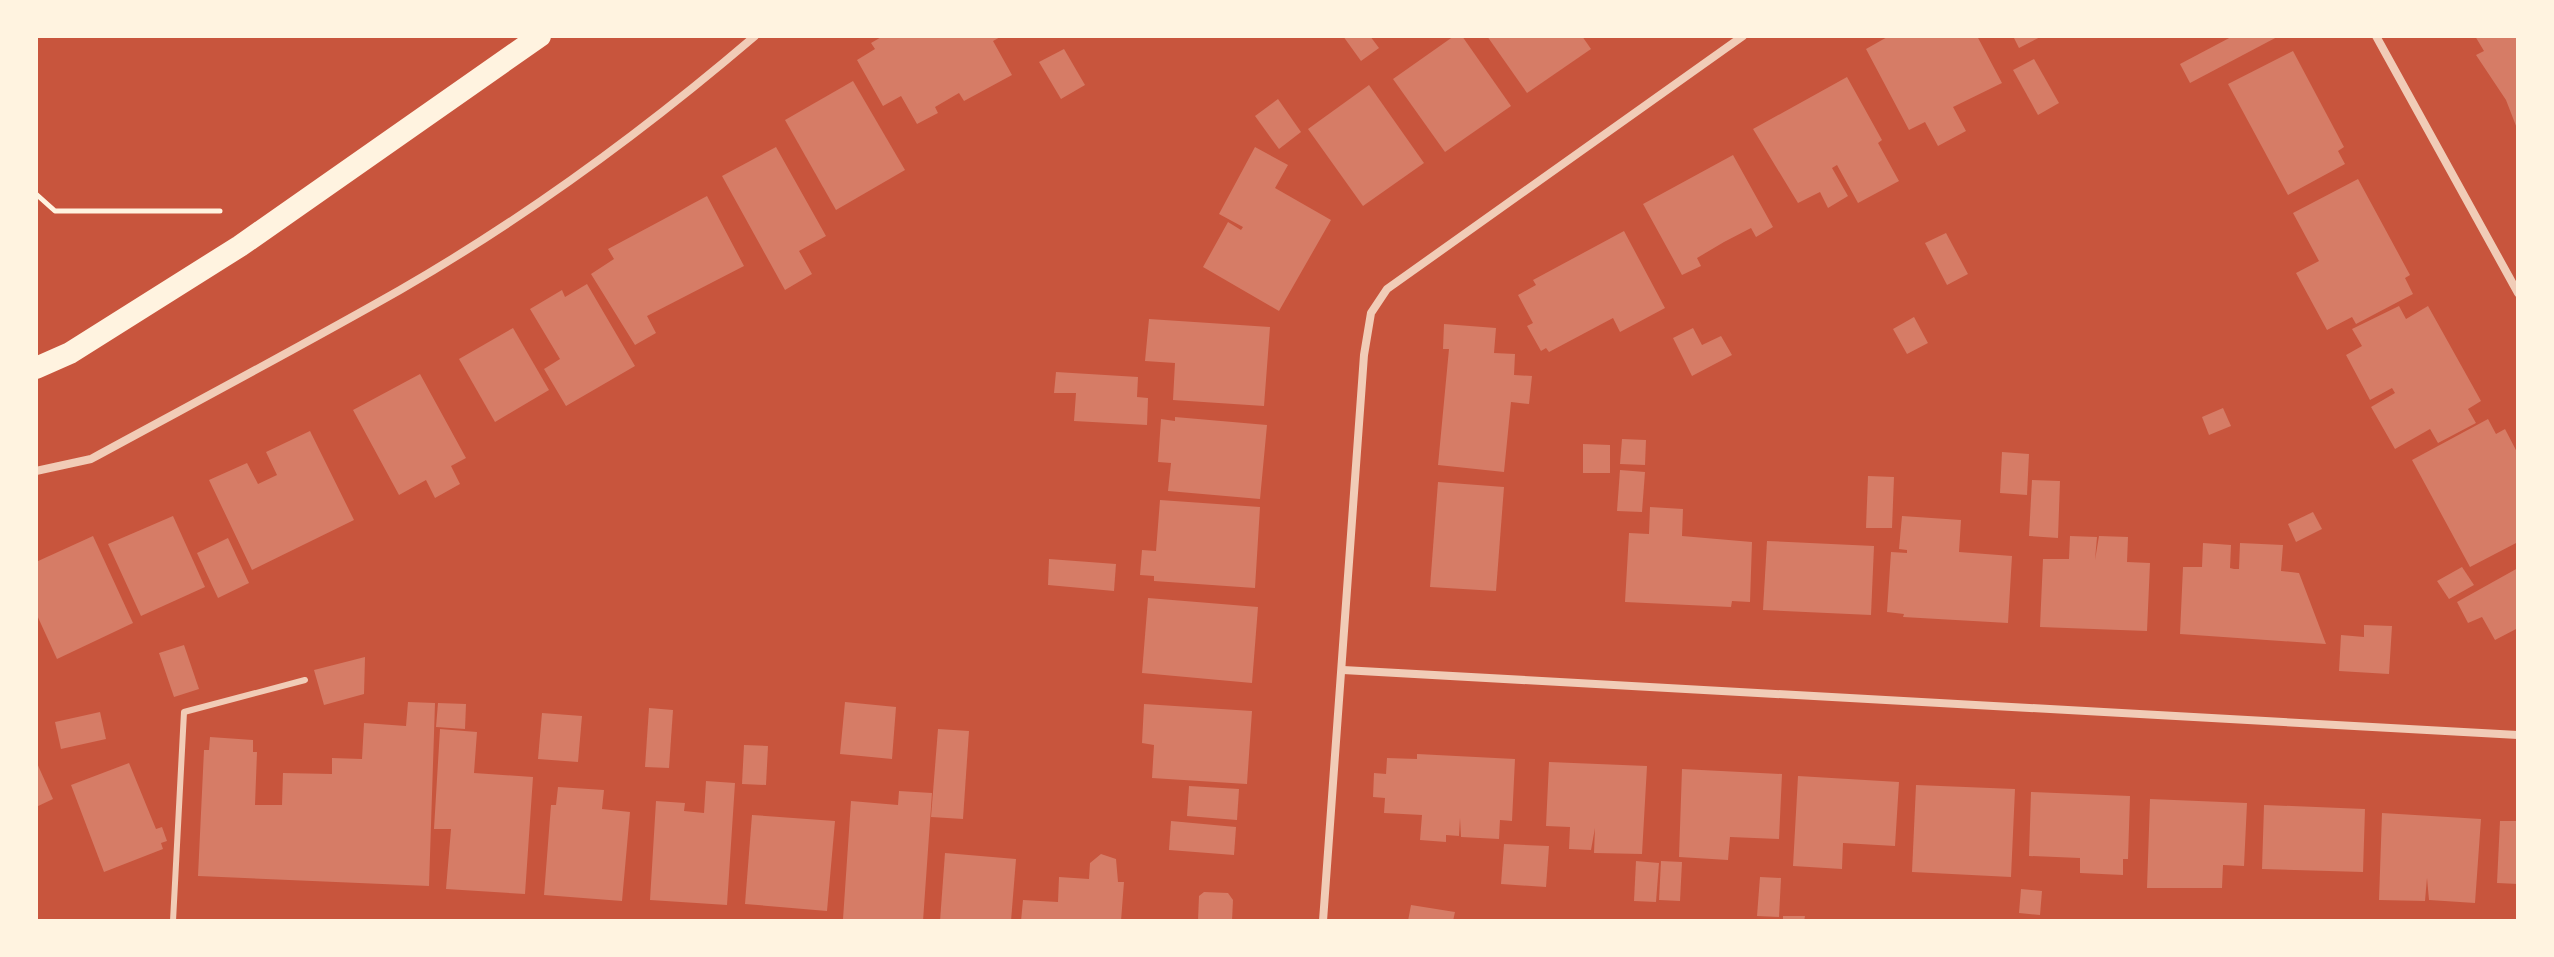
<svg xmlns="http://www.w3.org/2000/svg" width="2554" height="957" font-family="'Alegreya Sans',sans-serif">
<style>
.building{fill:#d67c66}
.lines{fill:none;stroke-linecap:round;stroke-linejoin:round}
.path{stroke:#fff3e0;stroke-width:5}
.service{stroke:#f1ccb7;stroke-width:6}
.minor{stroke:#f1ccb7;stroke-width:8}
.trunk{stroke:#fff3e0;stroke-width:22}
</style>
<rect width="100%" height="100%" fill="#c8553d"/>
<g class="building">
<polygon points="883,36 1002,36 993,41 1012,75 964,101 959,93 935,107 938,113 917,124 901,96 883,106 857,60 875,49 871,43"/>
<polygon points="1343,36 1370,36 1379,48 1361,61"/>
<polygon points="1454,36 1462,36 1511,106 1445,152 1393,79"/>
<polygon points="1487,36 1582,36 1591,49 1527,93"/>
<polygon points="1889,36 1977,36 2002,83 1953,107 1966,131 1938,146 1925,122 1909,130 1866,49"/>
<polygon points="2013,36 2042,36 2019,48"/>
<polygon points="2233,36 2279,36 2190,83 2180,64"/>
<polygon points="2475,36 2518,36 2518,131 2506,100 2476,55 2484,51"/>
<polygon points="1064,49 1085,85 1061,99 1039,62"/>
<polygon points="2293,51 2344,147 2338,151 2345,164 2288,195 2228,84"/>
<polygon points="2034,59 2059,103 2038,115 2013,70"/>
<polygon points="1847,77 1882,140 1878,143 1899,181 1858,203 1837,165 1832,168 1848,196 1828,208 1820,192 1798,203 1753,129"/>
<polygon points="853,81 905,170 836,210 785,120"/>
<polygon points="1369,85 1424,163 1363,206 1308,129"/>
<polygon points="1278,99 1301,132 1279,149 1255,116"/>
<polygon points="776,147 826,236 799,251 812,274 785,290 722,176"/>
<polygon points="1255,147 1288,165 1275,188 1331,220 1279,311 1203,267 1228,222 1241,230 1243,227 1219,214"/>
<polygon points="1733,155 1773,227 1756,237 1751,228 1724,242 1697,258 1701,266 1682,275 1643,204"/>
<polygon points="2358,179 2410,275 2405,278 2413,294 2356,324 2352,317 2327,330 2296,273 2319,261 2293,213"/>
<polygon points="707,196 744,266 647,316 656,333 635,345 591,274 614,259 608,249"/>
<polygon points="1624,231 1665,308 1620,332 1613,318 1549,352 1546,348 1541,351 1527,326 1533,323 1518,295 1536,285 1533,280"/>
<polygon points="1946,233 1968,274 1947,285 1925,243"/>
<polygon points="587,284 635,366 566,406 544,369 560,359 530,309 562,290 565,297"/>
<polygon points="2399,306 2406,319 2428,306 2481,401 2468,409 2476,423 2438,443 2430,429 2395,449 2371,407 2395,393 2392,388 2370,400 2346,355 2362,346 2352,329"/>
<polygon points="1914,317 1928,343 1907,354 1893,329"/>
<polygon points="1149,319 1270,327 1264,406 1173,400 1175,363 1145,361"/>
<polygon points="1444,324 1496,328 1494,353 1515,354 1514,375 1532,376 1529,404 1511,402 1504,472 1438,465 1449,349 1443,349"/>
<polygon points="513,328 549,390 495,422 459,359"/>
<polygon points="1693,328 1702,345 1721,336 1732,355 1692,376 1673,338"/>
<polygon points="1056,372 1138,377 1137,397 1148,398 1147,425 1074,421 1076,393 1054,393"/>
<polygon points="420,374 466,458 451,466 460,484 435,498 426,480 399,495 353,410"/>
<polygon points="2223,408 2231,426 2209,435 2202,417"/>
<polygon points="1175,417 1267,425 1260,499 1168,491 1171,463 1158,462 1161,419 1175,421"/>
<polygon points="2488,419 2496,434 2505,429 2518,454 2518,542 2470,567 2412,460"/>
<polygon points="310,431 354,520 252,570 209,480 247,463 258,484 277,475 266,452"/>
<polygon points="1622,439 1646,440 1645,465 1620,464"/>
<polygon points="1583,444 1610,445 1610,473 1583,473"/>
<polygon points="2002,452 2029,454 2027,495 2000,493"/>
<polygon points="1620,470 1645,472 1642,512 1617,511"/>
<polygon points="1868,476 1894,477 1892,528 1866,528"/>
<polygon points="2032,480 2060,481 2058,538 2029,536"/>
<polygon points="1438,482 1504,487 1496,591 1430,587"/>
<polygon points="1160,500 1260,507 1255,588 1154,581 1154,576 1140,575 1142,550 1156,551"/>
<polygon points="1650,507 1683,509 1682,536 1752,542 1750,602 1732,601 1731,607 1625,602 1629,533 1649,534"/>
<polygon points="2313,512 2322,529 2296,542 2288,524"/>
<polygon points="173,516 205,587 141,616 108,544"/>
<polygon points="1902,516 1961,520 1959,552 2012,556 2008,623 1903,617 1904,614 1887,612 1891,552 1907,553 1907,550 1899,549"/>
<polygon points="93,536 133,623 57,659 36,613 36,562"/>
<polygon points="2070,536 2097,537 2095,560 2099,536 2128,537 2127,562 2150,563 2147,631 2040,627 2043,559 2069,559"/>
<polygon points="228,538 249,583 218,598 197,553"/>
<polygon points="1767,541 1874,546 1871,615 1763,610"/>
<polygon points="2203,543 2231,545 2230,568 2234,569 2239,569 2240,543 2283,545 2281,571 2299,573 2326,644 2180,634 2183,567 2202,567"/>
<polygon points="1049,559 1116,564 1114,591 1048,585"/>
<polygon points="2462,567 2474,585 2449,599 2437,581"/>
<polygon points="2518,568 2518,628 2495,640 2482,617 2468,623 2457,602"/>
<polygon points="1148,598 1258,607 1252,683 1142,673"/>
<polygon points="2364,625 2392,626 2389,674 2339,671 2341,635 2364,637"/>
<polygon points="184,645 199,689 174,697 159,653"/>
<polygon points="365,657 364,694 324,705 314,670"/>
<polygon points="408,702 435,703 429,886 198,876 204,750 209,750 210,737 253,740 253,752 257,752 255,805 282,805 283,773 332,774 332,758 362,759 364,723 406,726"/>
<polygon points="845,702 896,707 892,759 840,754"/>
<polygon points="438,703 466,704 465,729 436,727"/>
<polygon points="1144,704 1252,711 1247,784 1152,778 1154,745 1142,743"/>
<polygon points="649,708 673,710 669,768 645,767"/>
<polygon points="100,712 106,739 61,749 55,722"/>
<polygon points="542,713 582,716 578,762 538,759"/>
<polygon points="440,729 477,732 474,773 533,777 525,894 446,889 451,829 434,829"/>
<polygon points="938,729 969,731 963,819 931,817"/>
<polygon points="744,745 768,746 766,785 742,784"/>
<polygon points="1417,754 1515,759 1512,821 1500,820 1499,839 1461,837 1460,818 1459,836 1446,835 1446,842 1420,840 1422,815 1384,813 1385,798 1373,797 1374,773 1386,774 1387,758 1417,759"/>
<polygon points="36,761 53,799 36,807"/>
<polygon points="1549,762 1647,766 1642,854 1594,853 1595,828 1591,850 1569,849 1570,827 1546,826"/>
<polygon points="129,763 156,829 162,827 167,841 161,843 163,849 104,872 71,785"/>
<polygon points="1682,769 1782,774 1779,839 1730,837 1728,860 1679,857"/>
<polygon points="1798,776 1899,782 1895,846 1843,843 1842,869 1793,866"/>
<polygon points="706,781 735,783 727,905 650,900 656,801 685,803 684,811 704,813"/>
<polygon points="1916,785 2015,789 2011,877 1912,872"/>
<polygon points="1189,786 1239,789 1237,820 1187,816"/>
<polygon points="558,787 604,790 602,809 630,812 622,901 544,895 551,805 556,805"/>
<polygon points="899,791 932,793 923,921 843,919 851,801 898,805"/>
<polygon points="2031,792 2130,796 2128,859 2123,859 2123,875 2080,873 2080,858 2029,856"/>
<polygon points="2150,799 2247,803 2244,866 2223,865 2222,888 2147,888"/>
<polygon points="2264,805 2365,809 2363,872 2262,869"/>
<polygon points="2382,813 2481,819 2475,903 2429,900 2427,878 2425,901 2379,900"/>
<polygon points="752,815 835,821 827,911 745,904"/>
<polygon points="1171,821 1236,827 1234,855 1169,850"/>
<polygon points="2500,821 2518,821 2518,884 2497,883"/>
<polygon points="1504,844 1549,846 1546,887 1501,884"/>
<polygon points="945,853 1016,859 1011,921 940,921"/>
<polygon points="1101,854 1116,859 1118,882 1124,882 1121,921 1021,921 1023,900 1058,902 1059,877 1089,879 1090,863"/>
<polygon points="1636,861 1659,863 1656,902 1634,901"/>
<polygon points="1661,861 1682,862 1680,901 1659,900"/>
<polygon points="1760,877 1781,878 1779,917 1757,916"/>
<polygon points="2021,889 2042,891 2040,915 2019,913"/>
<polygon points="1204,892 1228,893 1233,900 1232,921 1198,921 1199,896"/>
<polygon points="1411,905 1455,912 1453,921 1408,921"/>
<polygon points="1783,916 1805,916 1804,921 1783,921"/>
</g>
<g class="lines">
<polyline class="path" points="36,194 55,211 220,211"/>
<polyline class="service" points="173,921 184,712 305,680"/>
<g class="minor">
<polyline points="2376,36 2518,293"/>
<path d="M36,471l55,-12c103,-56 207,-111 309,-169 125,-72 245,-160 355,-254"/>
<polyline points="1343,670 2518,735"/>
<polyline points="1323,921 1364,355 1371,313 1387,289 1743,36"/>
</g>
<polyline class="trunk" points="36,368 70,353 240,246 540,36"/>
</g>
<rect width="2554" height="957" fill="none" stroke="#fff3e0" stroke-width="76"/>
</svg>
